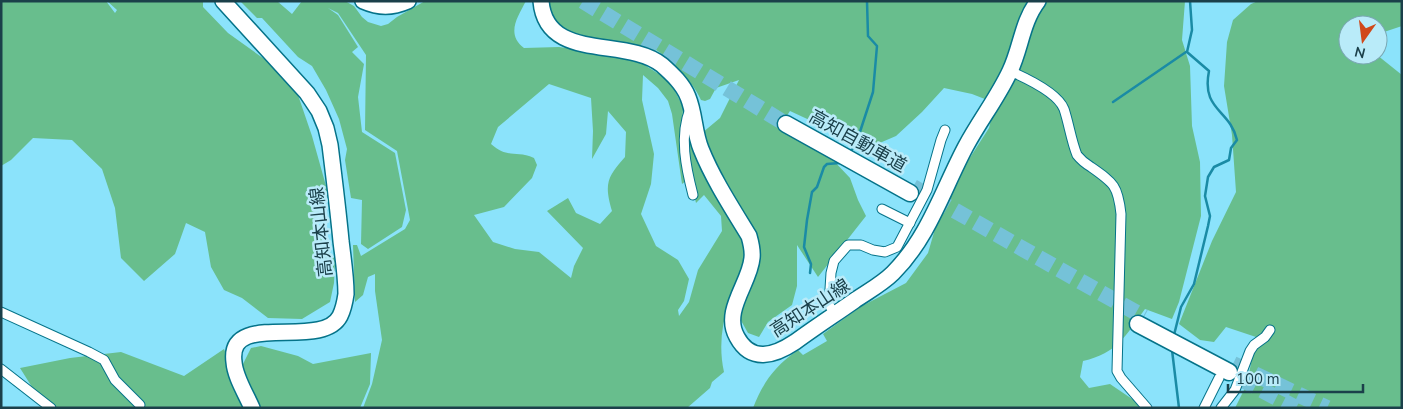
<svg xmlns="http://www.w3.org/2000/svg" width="1403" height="409" font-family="'Nunito Sans','Noto Sans JP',sans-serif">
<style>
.green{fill:#68be8d;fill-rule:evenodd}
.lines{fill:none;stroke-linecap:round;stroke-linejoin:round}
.stream{stroke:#1a8ba5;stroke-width:2.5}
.highway-tunnel{stroke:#75c2d8;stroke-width:16;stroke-dasharray:16 8;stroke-linecap:butt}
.street-casing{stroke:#057389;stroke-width:11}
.primary-casing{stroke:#057389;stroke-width:18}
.highway-casing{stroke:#057389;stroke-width:19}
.street{stroke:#fff;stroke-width:9}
.primary{stroke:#fff;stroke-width:15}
.highway{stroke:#fff;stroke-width:16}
.labels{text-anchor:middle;stroke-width:5;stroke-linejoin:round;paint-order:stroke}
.street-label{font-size:18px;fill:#1b404a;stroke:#b9ebf9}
</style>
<rect width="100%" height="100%" fill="#8be3fb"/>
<g class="green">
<polygon points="1,1 106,1 115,13 117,10 107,1 203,1 203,7 228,33 267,61 298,95 312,136 328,193 315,221 323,242 335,260 334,283 330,302 302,319 268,318 242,298 224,290 211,267 205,232 186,223 175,254 144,281 121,258 115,208 102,169 72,140 33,138 11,160 1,166"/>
<path d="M240,1h37l15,13 10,-13h43l9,5 8,11 6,5 13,4 7,-2 9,-7 28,-16h101c-9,17 -20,33 -2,47l35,-1 43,6 41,11 19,12 11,11 10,20 -1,36 4,38 -4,3 -10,-70 -4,-13 -10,-13 -15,-13 -1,25 12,54 -3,30 -10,30 15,32 22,14 11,19 -5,22 -6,9 1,6 10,-14 9,-32 24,-39 -1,-15 -17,-21 -8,8 -8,-33v-45l54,112c2,5 3,10 4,15 1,17 -12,36 -17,51 -8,23 -10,46 -5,69l-12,10 -2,6 -23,20h-324l9,-24 10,-44 -7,-49v-17l-7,3 -5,18 -8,7 -2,-57h4l4,11 44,-27 5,-9 -13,-69 -32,-21 1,-75 -28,-42 -10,-5 10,7 20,32 -6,5 12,12 -6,33 4,35 33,21 11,57 -4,17 -34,22 -7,-5 1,-44 -11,-2 -6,-38 2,-11 -8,-30 -13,-29 -14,-24 -14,-9 -36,-39h-5zM549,84l42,14 2,33 -1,28 14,-25 2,-23 18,21 -1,25c-18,20 -21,27 -13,54l-12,13 -24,-11 -8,-15 -21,13 36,37 -9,18 -3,12 -32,-26 -24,-3 -22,-7 -19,-27 30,-8 28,-29 5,-13 -3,-7c-19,-8 -26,1 -43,-14l7,-17z"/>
<path d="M549,1h636l-3,39 8,26 2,60 8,36 1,54 -22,86 -7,17 -27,-10c-20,27 -27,44 -62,52l-3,16 9,11 21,-4 28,19 2,5h-387c11,-27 21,-41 45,-58l5,5 24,-14 -4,-7 37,-27 46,-24 22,-30 9,-31 16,-38 36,-56 6,-25 -23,-9 -28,-6 -22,24 -26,24 -21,9 -29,-8 -56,-26 -12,18 55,31 17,18 8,22 8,16 -48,61 -21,-32v41l-5,19 -24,17 -9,15 -11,-4 -9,-16 5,-19 13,-30 -51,-120 -4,-15 18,-15 19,-38 -23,8 -6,11 -5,2 -4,-1c-8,-18 -29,-40 -45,-50l-84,-15 -17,-10z"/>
<polygon points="1258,1 1402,1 1402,26 1378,34 1378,25 1348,25 1348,55 1377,55 1402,75 1402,408 1235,408 1247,384 1256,337 1226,327 1214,342 1200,340 1179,324 1212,241 1236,192 1232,135 1224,86 1227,42 1233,20 1251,4"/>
<polygon points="261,346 298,356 313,364 371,353 370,384 360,408 261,408 246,380 242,366 251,348"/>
<polygon points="224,349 249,408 48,408 42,403 20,368 70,358 121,352 184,376"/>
</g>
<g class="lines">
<g class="stream">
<polyline points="1113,102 1186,52"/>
<polyline points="850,152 856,144 873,92 877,46 868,36 867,1"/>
<polyline points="810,273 811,264 804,247 807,220 812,192 817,187 824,167 827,164 840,163"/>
<path d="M1174,335l7,-28 13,-23 14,-58 2,-10 -5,-20 3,-19 6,-10 15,-7 2,-12 6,-8c-7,-31 -36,-29 -28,-69l-22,-19 5,-22 -2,-29"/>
<polyline points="1172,350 1179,408"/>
</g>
<g class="highway-tunnel">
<polyline points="583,1 786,124"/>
<polyline points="913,187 1144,317"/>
<polyline points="1233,364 1327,408"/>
<polyline points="1241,379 1296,408"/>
</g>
<defs>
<g id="street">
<path d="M1010,71c16,7 48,22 54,38 5,15 7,31 13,46 4,5 9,9 14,12 23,16 27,19 30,47l-4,157 4,7 26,30"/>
<path d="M690,109c-11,27 -4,59 3,86"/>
<polyline points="882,209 910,223"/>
<polyline points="1,312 89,352 104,360 115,380 140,405"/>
<polyline points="835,314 829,305 831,273 834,261 848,245 861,245 873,250 885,252 897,247 927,190 941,140 945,130"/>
<polyline points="1,369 51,408"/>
<polyline points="1204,408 1219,378"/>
<polyline points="1221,408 1235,390 1250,351 1254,345 1265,337 1270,330"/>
</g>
<g id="primary">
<path d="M223,1l84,92 12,18 7,17 4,17c4,32 8,64 11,96 2,17 5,35 5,53 -1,7 -3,16 -6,22 -18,35 -113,-7 -106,46 1,15 12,32 18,46"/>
<path d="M363,1c16,7 29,7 45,0"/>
<path d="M541,1c5,62 85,35 121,64 10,9 21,19 26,32 7,17 6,35 13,52 12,30 31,59 48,87 2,7 4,14 3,22 -2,25 -30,53 -15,79 14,26 37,19 58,5 19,-14 39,-27 59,-41 13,-9 28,-17 39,-28 36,-36 50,-84 73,-127 14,-26 32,-49 44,-75 11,-23 12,-49 28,-70"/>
</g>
<g id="highway">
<polyline points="786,124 910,193"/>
<polyline points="1138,324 1229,372"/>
</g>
</defs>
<use href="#street" class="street-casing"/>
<use href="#primary" class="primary-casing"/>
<use href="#highway" class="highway-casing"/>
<use href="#street" class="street"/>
<use href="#primary" class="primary"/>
<use href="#highway" class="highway"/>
</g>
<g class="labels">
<g class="street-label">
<text transform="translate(858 141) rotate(29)" y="6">高知自動車道</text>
<text transform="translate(321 232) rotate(-96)" y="6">高知本山線</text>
<text transform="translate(810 308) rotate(-33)" y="6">高知本山線</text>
</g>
</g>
<rect width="1403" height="409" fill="none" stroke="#1b404a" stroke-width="5"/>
<g transform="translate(1363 40) rotate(194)"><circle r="24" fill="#b9ebf9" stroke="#7aa7b3"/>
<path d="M0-4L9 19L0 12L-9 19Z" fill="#d0481a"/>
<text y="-8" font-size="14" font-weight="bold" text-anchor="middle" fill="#1b404a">N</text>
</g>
<path d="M1228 384v8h135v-8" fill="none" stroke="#1b404a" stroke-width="2.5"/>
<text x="1236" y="384" font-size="15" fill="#1b404a" stroke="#b9ebf9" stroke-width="4" paint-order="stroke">100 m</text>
</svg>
